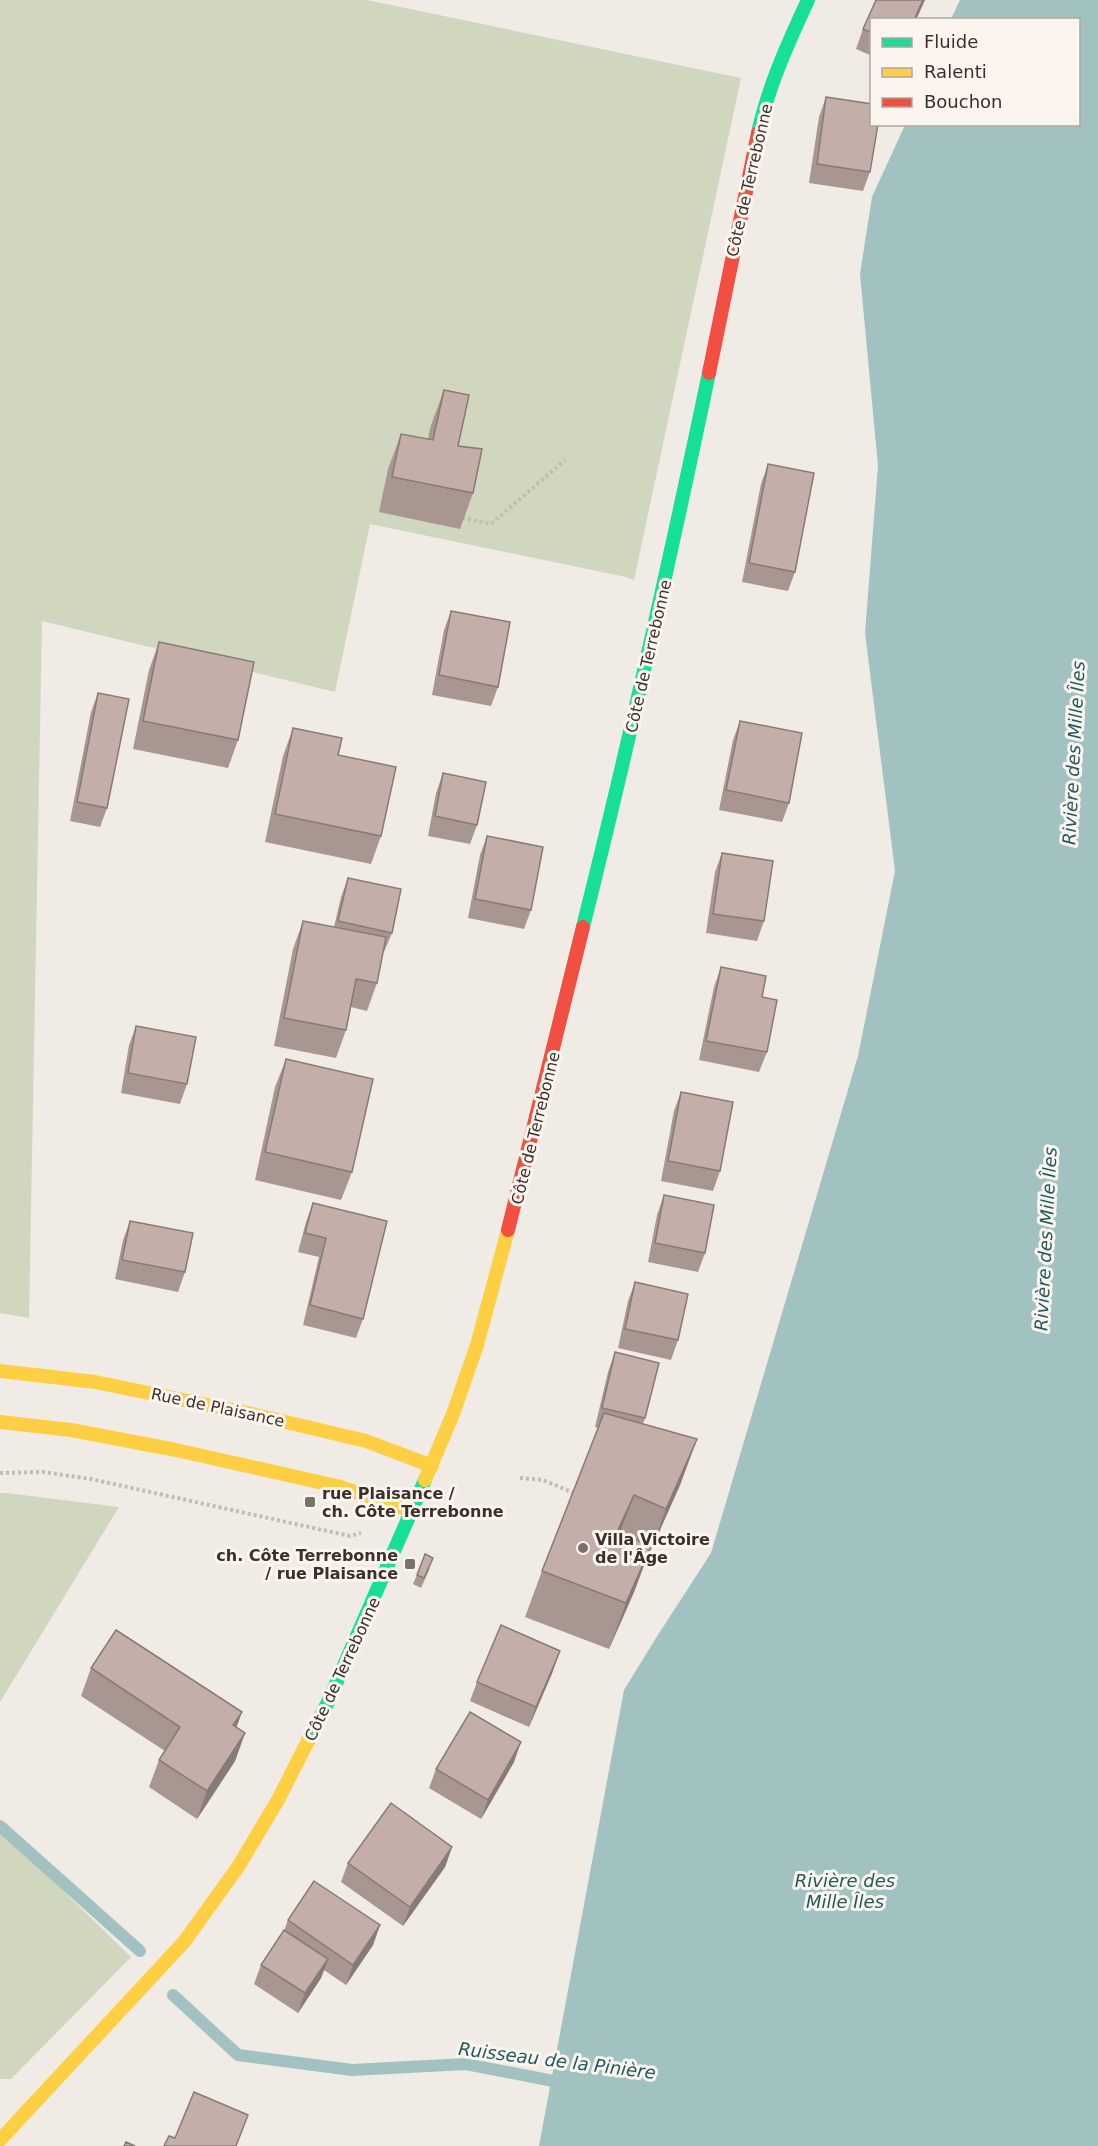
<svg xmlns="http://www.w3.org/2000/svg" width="1098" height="2146" font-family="'DejaVu Sans',sans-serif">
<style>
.green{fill:#d1d6bf}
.water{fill:#a1c2c1}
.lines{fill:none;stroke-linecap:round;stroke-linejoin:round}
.stream{stroke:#a1c2c1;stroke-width:12}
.path{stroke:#c2bbb6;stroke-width:4;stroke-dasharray:3 3;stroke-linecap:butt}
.fast{stroke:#16e098;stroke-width:14}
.slow{stroke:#ffcf43;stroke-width:14}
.jam{stroke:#f24e42;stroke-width:14}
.wall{fill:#a89690}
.shaded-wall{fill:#887a75}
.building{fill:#c3afa7;stroke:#887a75;stroke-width:1.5}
.poi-dot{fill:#7a716c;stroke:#fbf5ee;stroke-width:2}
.labels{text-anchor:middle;stroke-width:6;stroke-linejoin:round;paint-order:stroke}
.street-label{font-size:16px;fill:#3b302b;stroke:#fbf5ee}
.poi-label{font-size:16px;font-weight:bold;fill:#3b302b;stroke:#fbf5ee;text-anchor:start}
.water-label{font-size:18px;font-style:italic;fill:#1f5a5e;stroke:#fbf5ee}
</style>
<rect width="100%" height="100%" fill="#f0ebe5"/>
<g class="green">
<polygon points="0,0 367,0 741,78 634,580 626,577 370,524 335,692 42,621 29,1318 0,1313"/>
<polygon points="0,1493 7,1493 119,1507 0,1702"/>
<polygon points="0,1829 131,1957 11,2079 0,2079"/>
</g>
<polygon class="water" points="960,0 1098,0 1098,2146 539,2146 624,1690 656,1638 711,1553 858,1056 895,871 865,633 878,466 860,274 872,197 905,125 1078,124 1078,20 951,19"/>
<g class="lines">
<g class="stream">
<polyline points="0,1826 140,1951"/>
<polyline points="173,1995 238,2055 352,2070 466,2064 569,2084"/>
</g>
<g class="path">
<polyline points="462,518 491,524 565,460"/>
<polyline points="0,1473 43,1472 91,1479 350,1536 361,1533"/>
<polyline points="520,1478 543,1480 574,1493"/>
</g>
<g class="fast">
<path d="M758,133c10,-46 30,-90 50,-133"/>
<path d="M583,927c46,-184 87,-368 126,-554"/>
<polyline points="308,1741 328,1702 425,1480"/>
</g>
<g class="slow">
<polyline points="0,1371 95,1382 256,1415 366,1441 432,1466"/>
<polyline points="0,1422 71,1430 176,1450 341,1487 411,1511"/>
<polyline points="425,1480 453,1414 477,1345 508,1230"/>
<polyline points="0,2140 184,1942 238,1867 278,1800 308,1741"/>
</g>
<g class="jam">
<polyline points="709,373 758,133"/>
<polyline points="508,1230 583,927"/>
</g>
</g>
<g class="wall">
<polygon points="872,20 872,56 856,49 863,29"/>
<polygon points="826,97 870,172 863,191 809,183 819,117"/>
<polygon points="444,390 458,446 473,493 460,529 379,512 388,469 401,434 428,439 431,425"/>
<polygon points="768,464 795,572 788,591 742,582 761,484"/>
<polygon points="451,611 498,687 491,706 432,695 444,630"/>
<polygon points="159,642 238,740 228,768 133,749 149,670"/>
<polygon points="98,693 107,808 100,827 70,821 91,712"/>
<polygon points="740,721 789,803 782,822 719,810 733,740"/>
<polygon points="293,728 338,755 381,836 371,864 265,842 283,756"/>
<polygon points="443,773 477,825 470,844 428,836 436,793"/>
<polygon points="487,836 531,910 524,929 468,918 480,855"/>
<polygon points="722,853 764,921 757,941 706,933 715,872"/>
<polygon points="348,878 392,933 384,952 383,952 377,983 367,1011 351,1007 346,1030 336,1058 274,1046 293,949 303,921 334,927 341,897"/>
<polygon points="721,967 762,997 767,1052 759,1072 699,1060 714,987"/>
<polygon points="136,1026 187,1084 180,1104 121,1093 129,1045"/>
<polygon points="286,1059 352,1172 341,1200 255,1180 275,1087"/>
<polygon points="681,1092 720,1171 713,1191 661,1181 674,1111"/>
<polygon points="664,1195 705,1253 698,1272 648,1262 657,1215"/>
<polygon points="313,1203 363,1319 356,1338 303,1325 319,1257 298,1252 306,1222"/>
<polygon points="130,1221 185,1272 178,1292 115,1279 123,1240"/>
<polygon points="635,1282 678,1340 671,1360 618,1348 628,1301"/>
<polygon points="615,1352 645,1418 643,1424 697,1439 680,1485 648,1555 634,1592 609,1649 525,1617 542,1571 598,1428 595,1427 608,1372"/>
<polygon points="430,1568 421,1588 413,1584 417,1575"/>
<polygon points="91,1668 237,1727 245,1733 235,1761 197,1819 149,1787 159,1760 165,1751 81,1696"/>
<polygon points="553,1671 529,1727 470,1701 477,1682"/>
<polygon points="514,1762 481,1819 429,1788 436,1769"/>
<polygon points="452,1847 445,1867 403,1926 341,1882 348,1863"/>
<polygon points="288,1920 380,1925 373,1945 346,1985 324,1970 321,1978 298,2013 254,1984 261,1965 284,1931"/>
</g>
<g class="shaded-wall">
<polygon points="923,0 925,0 916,20 914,20"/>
<polygon points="697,1439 680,1485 649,1555 666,1509"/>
<polygon points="634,1495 617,1541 617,1532"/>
<polygon points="651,1546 634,1592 609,1649 626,1603"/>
<polygon points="560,1651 553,1671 529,1727 536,1707"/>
<polygon points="242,1712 232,1740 233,1725"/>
<polygon points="245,1733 235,1761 197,1819 207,1791"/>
<polygon points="521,1742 514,1762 481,1819 488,1800"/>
<polygon points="452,1847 445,1867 403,1926 410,1907"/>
<polygon points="380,1925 373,1945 346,1985 353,1965"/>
<polygon points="328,1959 321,1978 298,2013 305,1993"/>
</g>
<g class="building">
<polygon points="876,0 923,0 914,20 872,20 872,33 863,29"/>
<polygon points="826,97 872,104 872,124 878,124 870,172 817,164"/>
<polygon points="444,390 469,395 458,446 482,449 473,493 392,477 401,434 433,440"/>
<polygon points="768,464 814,473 795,572 749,563"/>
<polygon points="451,611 510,622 498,687 439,675"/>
<polygon points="159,642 254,662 238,740 143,721"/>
<polygon points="98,693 129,699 107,808 77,802"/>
<polygon points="740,721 802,733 789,803 726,790"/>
<polygon points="293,728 342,738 338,755 396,767 381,836 275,814"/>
<polygon points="443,773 486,782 477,825 435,816"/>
<polygon points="487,836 543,847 531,910 475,899"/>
<polygon points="722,853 773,861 764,921 713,914"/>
<polygon points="348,878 401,889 392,933 338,921"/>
<polygon points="303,921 386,937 377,983 356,979 346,1030 284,1018"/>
<polygon points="721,967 766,976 762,997 777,1000 767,1052 706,1041"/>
<polygon points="136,1026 196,1037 187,1084 128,1073"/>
<polygon points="286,1059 373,1079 352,1172 265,1152"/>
<polygon points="681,1092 733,1102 720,1171 668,1161"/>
<polygon points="664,1195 714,1205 705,1253 655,1243"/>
<polygon points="313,1203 387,1221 363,1319 310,1305 326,1238 305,1233"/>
<polygon points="130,1221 193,1233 185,1272 122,1260"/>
<polygon points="635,1282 688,1294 678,1340 625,1329"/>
<polygon points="615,1352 659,1363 645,1418 602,1408"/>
<polygon points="604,1413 697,1439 666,1509 634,1495 617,1532 651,1546 626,1603 542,1571"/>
<polygon points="425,1554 433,1558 424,1578 417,1575"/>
<polygon points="501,1625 560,1651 536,1707 477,1682"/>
<polygon points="116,1630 242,1712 233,1725 245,1733 207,1791 159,1760 180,1727 91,1668"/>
<polygon points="470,1712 521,1742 488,1800 436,1769"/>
<polygon points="391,1803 452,1847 410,1907 348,1863"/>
<polygon points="314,1881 380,1925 353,1965 288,1920"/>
<polygon points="284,1930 328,1959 305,1993 261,1965"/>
<polygon points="194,2092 248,2115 236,2146 164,2146 169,2136 175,2138"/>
<polygon points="126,2142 135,2146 124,2146"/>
</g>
<g class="poi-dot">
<rect x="304" y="1496" width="12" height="12" rx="3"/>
<circle cx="583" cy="1548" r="6"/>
<rect x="404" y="1558" width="12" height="12" rx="3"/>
</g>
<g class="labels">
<g class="street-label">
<text transform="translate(749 180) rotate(-77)" y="6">Côte de Terrebonne</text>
<text transform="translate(648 656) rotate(-77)" y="6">Côte de Terrebonne</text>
<text transform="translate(535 1128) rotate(-76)" y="6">Côte de Terrebonne</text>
<text transform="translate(218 1407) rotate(12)" y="6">Rue de Plaisance</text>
<text transform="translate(342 1669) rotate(-65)" y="6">Côte de Terrebonne</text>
</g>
<g class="poi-label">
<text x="322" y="1499">rue Plaisance /<tspan x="322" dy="18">ch. Côte Terrebonne</tspan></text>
<text x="595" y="1545">Villa Victoire<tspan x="595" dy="18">de l'Âge</tspan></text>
<text x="398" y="1561" text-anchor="end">ch. Côte Terrebonne<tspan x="398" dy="18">/ rue Plaisance</tspan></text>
</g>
<g class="water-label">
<text transform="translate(1074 753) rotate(-87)" y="6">Rivière des Mille Îles</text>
<text transform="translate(1046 1239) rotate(-87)" y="6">Rivière des Mille Îles</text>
<text x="845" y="1887">Rivière des<tspan x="845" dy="21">Mille Îles</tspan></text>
<text transform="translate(557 2061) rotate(7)" y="6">Ruisseau de la Pinière</text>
</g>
</g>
<rect x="870" y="18" width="210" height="108" fill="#fbf5ee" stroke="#aea6a0" stroke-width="1.5"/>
<rect x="882" y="38" width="30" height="9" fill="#16e098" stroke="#aea6a0" stroke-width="1.5"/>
<text x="924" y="48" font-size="18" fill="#3b302b">Fluide</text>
<rect x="882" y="68" width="30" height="9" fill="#ffcf43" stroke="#aea6a0" stroke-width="1.5"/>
<text x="924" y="78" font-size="18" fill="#3b302b">Ralenti</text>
<rect x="882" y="98" width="30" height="9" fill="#f24e42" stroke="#aea6a0" stroke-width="1.5"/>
<text x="924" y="108" font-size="18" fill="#3b302b">Bouchon</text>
</svg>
